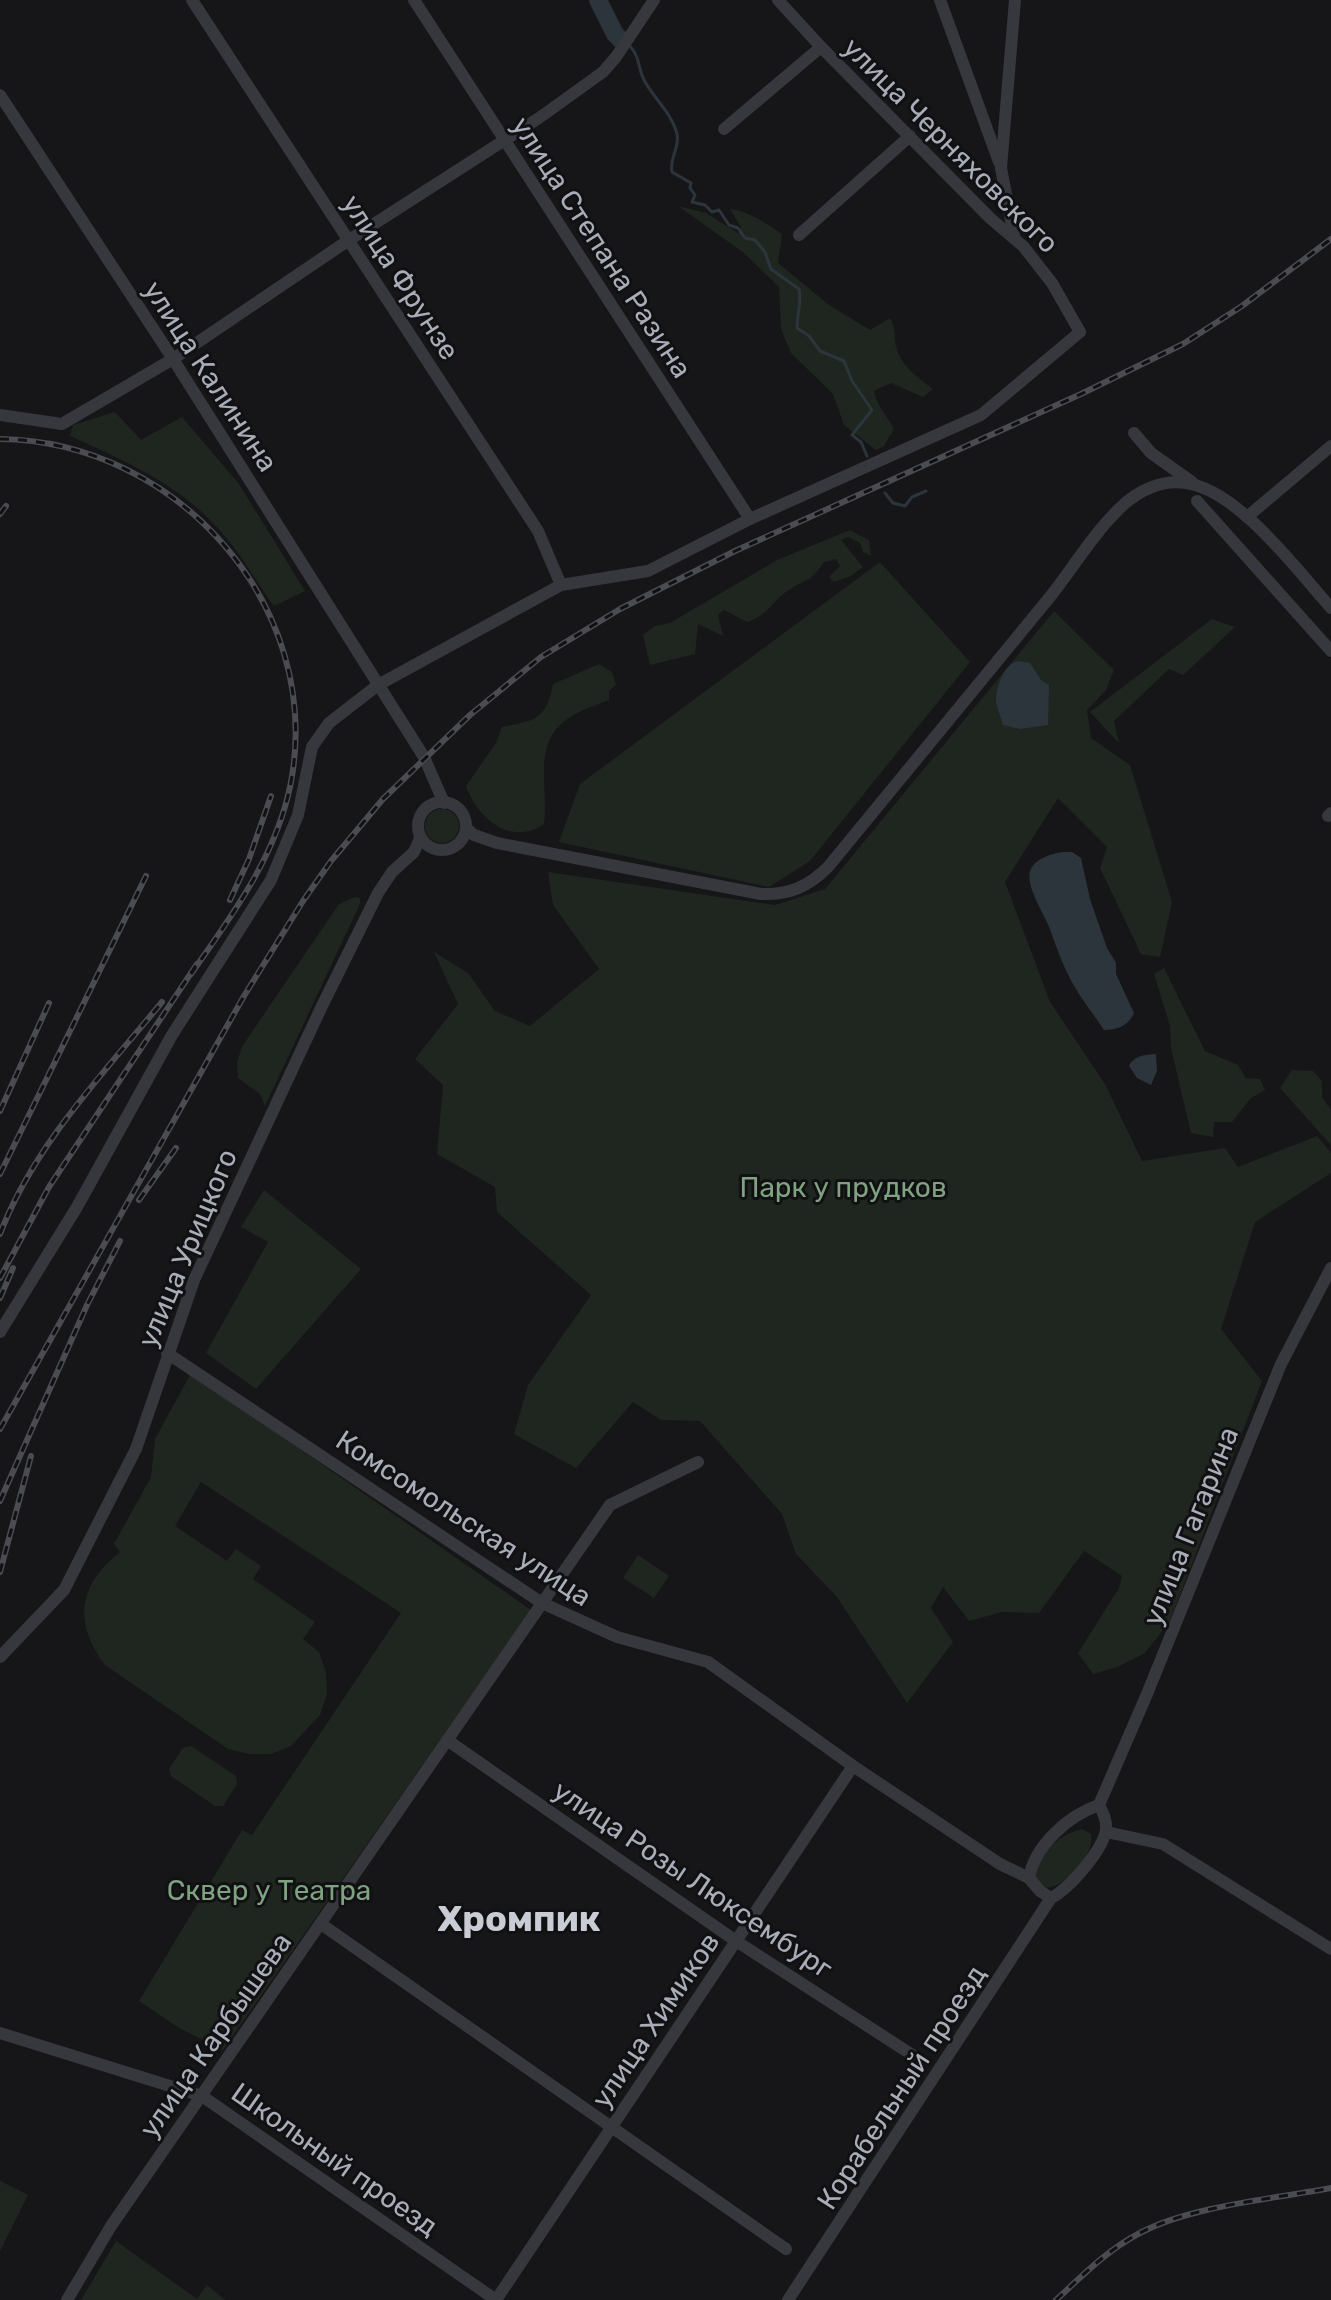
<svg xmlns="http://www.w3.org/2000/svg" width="1331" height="2300" font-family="Rubik,sans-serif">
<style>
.green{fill:#1e261f}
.water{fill:#2c353c}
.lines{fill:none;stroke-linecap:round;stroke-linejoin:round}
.stream{stroke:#2c353c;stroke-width:3}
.river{stroke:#2c353c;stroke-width:18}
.minor{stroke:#37383d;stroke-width:12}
.rail-casing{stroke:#4a4c52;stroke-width:6}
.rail{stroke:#111113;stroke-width:3;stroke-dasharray:9;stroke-linecap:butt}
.labels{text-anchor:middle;stroke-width:6;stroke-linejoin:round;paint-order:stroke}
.street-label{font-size:28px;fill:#a8adb8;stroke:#111113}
.park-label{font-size:28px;fill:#7fa381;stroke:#111113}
.district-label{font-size:36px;font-weight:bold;fill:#c9ccd4;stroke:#111113}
</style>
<rect width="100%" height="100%" fill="#161618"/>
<g class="green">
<path d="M678,206l28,7 32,20 3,-6 -11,-18c15,1 41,16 52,26l-4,28 51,42 41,25 20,-12c7,11 3,21 7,32 6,18 22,28 36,39l-10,8 -32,-14 -17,8c3,16 13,24 20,38l-10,17 -8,4 -32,-25 -11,-31 -42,-41 -10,-24 -2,-42 -35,-34z"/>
<path d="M115,412l26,28 41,-23 57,67 66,107 -31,15c-19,-26 -39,-62 -62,-84 -40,-41 -91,-63 -142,-86l3,-11z"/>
<path d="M850,530l19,10 2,16 -8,-4 -3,-9 -12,-6 -7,3 22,27 -12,9 -17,6 -5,-5 11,-11 -4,-7 -12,3c-16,23 -15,14 -35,28 -18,11 -17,23 -42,32l-23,-12 -6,5 5,21 -25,-12 -3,30 -45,11 -7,-30 12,-9 15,-3 107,-63z"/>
<polygon points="880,562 970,662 810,861 769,887 559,842 580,784"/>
<polygon points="1054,611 1114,670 1106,690 1087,710 1091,738 1130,765 1172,902 1160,957 1141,954 1100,868 1107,847 1058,798 1005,882 1050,1002 1105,1084 1142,1161 1225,1148 1238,1167 1317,1136 1331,1153 1331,1173 1255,1222 1221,1329 1262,1381 1170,1621 1145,1653 1117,1667 1093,1674 1078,1653 1119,1588 1122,1576 1084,1551 1039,1613 1002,1612 969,1621 943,1587 931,1608 953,1642 907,1703 837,1597 796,1554 782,1514 700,1421 661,1420 633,1402 576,1468 514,1434 528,1385 591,1295 497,1212 495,1187 437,1154 443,1085 415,1059 458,1004 434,952 468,973 495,1011 530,1026 599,969 553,905 548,872 775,905 825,889"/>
<polygon points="1212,619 1235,627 1183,675 1169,669 1114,721 1119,743 1090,712"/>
<path d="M599,664l13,8 4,13 -7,6v9c-41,15 -66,26 -65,73 0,18 2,33 0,51 -33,23 -67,-6 -78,-38l30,-43 6,-16c32,-6 45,-8 51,-43z"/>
<circle cx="442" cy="826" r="17"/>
<polygon points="355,897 360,898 360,904 265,1106 260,1094 238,1078 237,1061 243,1045 339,904"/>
<polygon points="1164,968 1205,1051 1238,1065 1246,1078 1260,1079 1265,1090 1251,1098 1232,1122 1214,1122 1213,1137 1191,1133 1171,1048 1170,1026 1154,974"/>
<polygon points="1292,1070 1313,1071 1322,1081 1322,1097 1331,1110 1331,1145 1280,1088"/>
<polygon points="264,1190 361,1269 256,1389 206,1353 268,1242 241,1227"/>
<path d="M191,1373l340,237 -308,440 -44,-22 -40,-27 103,-171 10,5 149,-222 -200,-131 -26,44 52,35 9,-12 25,17 -8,13 62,43 -12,17 16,13 7,20 1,22 -7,21 -29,31 -20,8h-22l-21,-5 -123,-84c-32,-42 -27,-80 15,-113l-6,-8 37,-67 4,-38z"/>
<polygon points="638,1555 669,1576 654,1598 623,1578"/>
<polygon points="191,1746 236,1776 237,1784 223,1806 215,1806 171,1776 169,1769 183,1748"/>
<path d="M1082,1829l9,5c4,21 -24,52 -45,54 -33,-19 14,-55 36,-59z"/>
<polygon points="0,2181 28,2195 0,2251"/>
<polygon points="116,2241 197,2299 207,2285 225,2300 81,2300"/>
</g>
<g class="water">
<path d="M1018,661l12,2 11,17 8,5 -1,40 -28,4 -17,-4c-2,-8 -7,-18 -7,-26 1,-14 8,-35 22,-38z"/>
<path d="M1062,852h10l9,6 9,41 17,49 9,15v11l18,39c-6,13 -16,17 -30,17 -9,-14 -20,-27 -28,-41 -11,-18 -18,-37 -25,-57 -4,-15 -28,-47 -20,-63 5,-11 21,-15 31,-17z"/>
<path d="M1156,1054l1,17 -6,14 -14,-7 -8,-12c5,-11 17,-11 27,-12z"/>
</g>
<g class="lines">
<g class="stream">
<path d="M629,45c12,13 8,21 15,35 10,19 28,33 33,54 3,14 -8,24 -5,38l19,11 -1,5 5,7 -3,7 13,3 7,7 7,-2 10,15 9,3 7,10 10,2 10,12 6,17 28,20c3,13 -2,25 -2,39l12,8 11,15 24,10 8,20 20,29 -20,25 9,7 6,14"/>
<polyline points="885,493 893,503 905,506 912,497 926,491"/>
</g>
<polyline class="river" points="598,0 615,34 621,40"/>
<g class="minor">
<polyline points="192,0 538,531 561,585"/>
<polyline points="414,0 750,519"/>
<polyline points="940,0 999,162"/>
<polyline points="0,95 173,359 424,757 444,803"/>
<polyline points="724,129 821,47"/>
<polyline points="799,235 910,136"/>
<polyline points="1014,236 1001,168 1015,0"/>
<polyline points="0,415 62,424 173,359 349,240 539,118 603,72 616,57 654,0"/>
<polyline points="1134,433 1151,453 1192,482"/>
<polyline points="1197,501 1331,651"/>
<polyline points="1247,517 1331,446"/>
<circle cx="442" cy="826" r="24"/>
<polyline points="1328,816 1331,813"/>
<path d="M466,828l8,7 23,8 264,51c28,1 47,-7 67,-27 72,-88 144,-176 217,-264 25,-30 46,-67 75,-95 17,-17 42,-29 66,-25 52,7 111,87 145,125"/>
<polyline points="0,1332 77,1207 172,1035 271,880 298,815 312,747 329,723 378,685 561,585 648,571 750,519 981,415 1080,332 1052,283 1023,246 990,218 821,47 778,0"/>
<polyline points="167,1353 542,1603 617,1637 708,1662 853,1766 1000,1864 1029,1878"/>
<polyline points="0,1657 64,1590 136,1449 194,1280 321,1008 378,893 392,872 414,852 420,838"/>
<polyline points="447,1740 736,1941 914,2056"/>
<polyline points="1099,1805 1147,1694 1281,1364 1331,1268"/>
<path d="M1099,1805c4,8 8,15 7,24 -2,20 -37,60 -55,69l-11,-7 -11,-13c6,-33 40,-63 70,-73z"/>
<polyline points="1106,1832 1163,1844 1331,1949"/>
<polyline points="321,1924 786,2249"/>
<polyline points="0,2033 202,2096 496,2300 853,1766"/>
<polyline points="67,2300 111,2226 610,1505 698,1462"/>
<polyline points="788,2300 1051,1898"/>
</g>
<defs>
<g id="rail">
<path d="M0,439c176,2 324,166 291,343 -14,73 -58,132 -100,192"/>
<polyline points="0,514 6,506"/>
<polyline points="230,900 249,859 271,796"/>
<polyline points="0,1111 49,1003"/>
<polyline points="0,1174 146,876"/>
<polyline points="139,1200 176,1148"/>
<path d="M0,1234c34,-89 103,-160 162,-232"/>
<polyline points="0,1278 49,1187 197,964"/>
<polyline points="0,1298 13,1268"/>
<polyline points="0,1429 244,996 303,901 331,861 383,799 470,715 541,657 620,609 735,551 1081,394 1183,344 1242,306 1331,239"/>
<polyline points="0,1501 87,1305 120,1241"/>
<polyline points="0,1572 31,1456"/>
<path d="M1056,2300c26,-24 50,-49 82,-66 51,-28 135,-35 193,-46"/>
</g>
</defs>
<use href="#rail" class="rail-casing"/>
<use href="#rail" class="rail"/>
</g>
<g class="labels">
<g class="street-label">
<text transform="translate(951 145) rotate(45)" y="10">улица Черняховского</text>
<text transform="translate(602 247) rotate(57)" y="10">улица Степана Разина</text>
<text transform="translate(401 277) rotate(57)" y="10">улица Фрунзе</text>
<text transform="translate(211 376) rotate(57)" y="10">улица Калинина</text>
<text transform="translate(187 1248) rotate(-67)" y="10">улица Урицкого</text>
<text transform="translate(464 1518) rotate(33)" y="10">Комсомольская улица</text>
<text transform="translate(1190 1526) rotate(-68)" y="10">улица Гагарина</text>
<text transform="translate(693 1879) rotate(34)" y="10">улица Розы Люксембург</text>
<text transform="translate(655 2020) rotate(-56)" y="10">улица Химиков</text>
<text transform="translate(215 2035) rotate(-55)" y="10">улица Карбышева</text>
<text transform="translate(901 2087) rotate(-57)" y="10">Корабельный проезд</text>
<text transform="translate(335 2159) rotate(35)" y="10">Школьный проезд</text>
</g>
<g class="park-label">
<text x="843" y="1197">Парк у прудков</text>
<text x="269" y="1900">Сквер у Театра</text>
</g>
<g class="district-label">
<text x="519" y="1931">Хромпик</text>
</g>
</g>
</svg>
